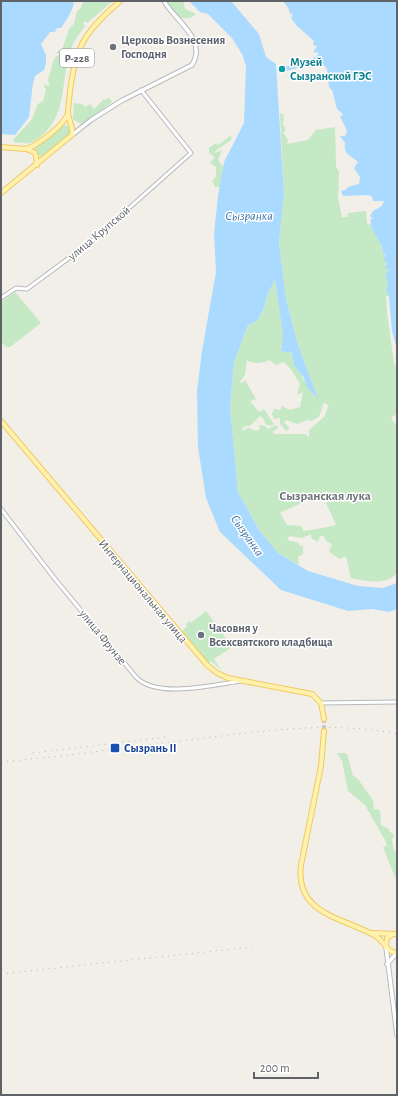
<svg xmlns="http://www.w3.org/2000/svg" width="398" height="1096" font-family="'Alegreya Sans',sans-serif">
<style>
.green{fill:#c5e8c5;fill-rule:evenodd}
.water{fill:#aadaff}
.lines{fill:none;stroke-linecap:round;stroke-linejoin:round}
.primary-tunnel{stroke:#ccccc8;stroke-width:4;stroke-dasharray:4 2;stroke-linecap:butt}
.tertiary-casing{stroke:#b5b8bc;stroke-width:5}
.secondary-casing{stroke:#b6babf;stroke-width:5.5}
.primary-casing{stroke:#f2c960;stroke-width:6}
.tertiary{stroke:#fff;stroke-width:3}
.secondary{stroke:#fff;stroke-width:3.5}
.primary{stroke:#fff2af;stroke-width:4}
.rail{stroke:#b6b7b8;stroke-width:1;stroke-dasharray:1 5;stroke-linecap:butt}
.worship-dot{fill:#6b7280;stroke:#fff;stroke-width:1.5}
.culture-dot{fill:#0f9aa8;stroke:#fff;stroke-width:1.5}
.transit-dot{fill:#1a4fb4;stroke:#fff;stroke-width:1.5}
.labels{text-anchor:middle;stroke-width:3;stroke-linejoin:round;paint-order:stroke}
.shield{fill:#fff;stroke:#8f9295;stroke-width:1}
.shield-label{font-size:11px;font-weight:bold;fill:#5f6368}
.worship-label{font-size:12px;font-weight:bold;fill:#5b616d;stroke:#fff;text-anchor:start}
.culture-label{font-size:12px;font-weight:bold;fill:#0d838f;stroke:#fff;text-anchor:start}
.street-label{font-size:12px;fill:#5f6368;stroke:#fff}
.transit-label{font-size:12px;font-weight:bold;fill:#164399;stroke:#fff;text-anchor:start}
.water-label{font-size:13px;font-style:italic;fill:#4174aa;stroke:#fff}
.neighbourhood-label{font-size:13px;font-weight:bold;fill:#70757a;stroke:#fff}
</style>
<rect width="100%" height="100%" fill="#f1efe8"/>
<g class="green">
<path d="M84,1h29l-26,22 -2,-2 -2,2 2,3c-6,8 -12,16 -15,26 -10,33 -2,71 -38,90 -6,3 -11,-1 -17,1l-2,-3 19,-21 6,-15 5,-3 3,-11 -2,-4 1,-2 2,2 3,-1 -2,-5 6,-21 6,-5 -4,-1 7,-6 6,-18 5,-5 3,-13 3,-2z"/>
<polygon points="168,1 183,1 185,9 196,14 190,18 180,18 169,6"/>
<polygon points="109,98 112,102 85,123 83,122 81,124 73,119 74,103 82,104 85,107 90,104 94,109 104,99 105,100"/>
<path d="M280,113l4,2 -1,9 3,7 -3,1 5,8 -1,4 21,-4 8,-10 19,-3 1,39 3,6 -1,26 4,19h5l1,-4 18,-2 1,12c4,3 6,8 9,12 12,22 11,37 13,61h-3l1,17 7,50 3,6v45l-6,3 6,11v145c-12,13 -30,8 -46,5l-5,-22 -6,3 -11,-7 3,-8 -6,-3 -2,-5h-4l-2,6 -7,-4v-4l-9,4 -12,-2 -3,3 3,2 8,1 1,3 4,1v8l-5,3 1,8 -21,-12 -19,-23 -21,-38 -8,-85 4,-45 14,-37 9,-4 6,-9 5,-19 7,-13 8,55 -2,16 11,2c3,12 16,37 25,45l-19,-53 -12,-46 -7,-56 5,-49zM247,360c5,4 16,4 22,0l7,5 8,-3 8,9 8,13 -3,11 6,-3 -3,15 -10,3 -8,-4 -2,4 -6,-1 -2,5 2,5 6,-1v6l6,7 4,-3 -6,-5 2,-3 11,4 10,-4 4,1 8,-4 5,-15 3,3 2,-1 -5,13 -15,13v7l-4,-3h-31l-1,-3 5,-3 -2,-3 -8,4 -3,-3 -7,-1 2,3 -2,3 -10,-3 -5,3 -1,-2 3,-3h5l10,-10 4,3 1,5 6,2 3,-2 -10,-15 -5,3 -9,-11 6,-2 -11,-19 -3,3 -2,-1 5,-7zM327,491l3,8 -4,4 10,22c-11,2 -21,5 -33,6l-1,-5 -15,-1 -7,-12z"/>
<polygon points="63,125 70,126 71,134 44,156 37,155 35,151 36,147"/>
<polygon points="230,136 232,137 231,140 214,152 215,153 222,150 218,160 223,167 220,187 215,187 214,183 212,182 216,176 216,167 210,163 215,157 209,153 209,148 216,143 218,145"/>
<polygon points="15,292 41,323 10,347 6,347 1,341 1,302"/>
<polygon points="206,611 232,647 214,659 221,670 211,661 208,664 181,633 187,626 186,624 189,621 191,623"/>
<polygon points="337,753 345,753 347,754 353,776 357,778 373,800 374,809 380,810 381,825 389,829 389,831 394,835 392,840 394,850 397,853 397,882 383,847 387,846 386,842 365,805 348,791 342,761"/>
</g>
<g class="water">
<path d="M1,1h73c-1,10 -7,18 -13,27h-4l-2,4h-5l-9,12 5,11v8l-2,7 -9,6 -2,7 -4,34 -14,18 -14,-1z"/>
<polygon points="189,1 231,1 259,34 266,57 276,64 284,194 279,243 286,299 298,345 318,399 307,387 304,378 294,365 292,353 281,351 283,335 275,280 268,293 263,311 257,321 248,325 234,362 230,407 238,492 259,530 278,553 308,571 358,586 383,588 397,583 397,609 389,612 372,609 348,611 281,590 220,532 206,498 198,447 197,391 202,351 216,272 214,234 218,196 224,162 244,123 246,66 242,54 232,38 208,14 200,12"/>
<path d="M283,1h114v348l-5,-18 -3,-35 -3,-6 2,-7 -3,-8 3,-1 -2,-2 2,-1 -1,-2 -2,-1 2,-4 -3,-5 1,-4 -2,-2 -1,-6 -12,-22 1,-2 -1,-3 3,-2 -3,-2 3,-5 9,-5 2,-5h-11l-1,-5 -1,1 -2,-2 -26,1 -2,-5 4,-1 3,-3 11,-3 1,-7 -6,-9 4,-6c-7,-7 -15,-7 -13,-19l-5,-7h5l2,-5 -7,-15h3l-1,-3 -5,-4 -5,-19 -3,-3 -2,-18 -9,-11 -21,10 -11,3 -2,-5h9l24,-10 2,-3 -6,-1 4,-6 -4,-1 1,-4 -18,-16 -5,-7 2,-3 -4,-3v-3z"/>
</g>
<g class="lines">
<polyline class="primary-tunnel" points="324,719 324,731"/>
<defs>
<g id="tertiary">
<polyline points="1,298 16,288 27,289 92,241 191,153 141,90"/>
<path d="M1,509l54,70 81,98c20,22 78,8 105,4"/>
<polyline points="321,703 397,702"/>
</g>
<g id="secondary">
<path d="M72,135l19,-15 30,-19 71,-36c16,-26 -18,-45 -28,-64"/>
<polyline points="386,947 397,1035"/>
<polyline points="387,964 397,953"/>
</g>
<g id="primary">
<polyline points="1,147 26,149 34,152 36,156 37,165"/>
<path d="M26,149c12,-4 37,-23 41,-34"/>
<path d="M1,193l71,-58c2,-8 -4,-14 -4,-24 2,-23 5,-54 18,-74 9,-14 22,-25 34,-36"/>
<polyline points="1,421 207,665 217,673 228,678 312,694 321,703 324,719"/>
<path d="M324,731l-3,35 -20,99c-6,49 40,52 73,70 11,6 12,17 23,18"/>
<polyline points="371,933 397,934"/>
<polyline points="386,946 387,938 393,934"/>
</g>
</defs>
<use href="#tertiary" class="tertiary-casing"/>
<use href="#secondary" class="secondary-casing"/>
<use href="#primary" class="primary-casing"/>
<use href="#tertiary" class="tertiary"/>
<use href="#secondary" class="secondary"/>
<use href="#primary" class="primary"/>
<g class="rail">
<polyline points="33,753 166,737"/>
<path d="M1,762c63,-6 125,-14 187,-22 68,-8 141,-20 209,-6"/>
<polyline points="1,974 252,947"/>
</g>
</g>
<g class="worship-dot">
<circle cx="113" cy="47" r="4"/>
<circle cx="201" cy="635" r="4"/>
</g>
<circle class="culture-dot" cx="282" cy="69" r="4"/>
<rect class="transit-dot" x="110" y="743" width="10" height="10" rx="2"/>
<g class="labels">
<rect class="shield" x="60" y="49" width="34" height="18" rx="3"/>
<g class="shield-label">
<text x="77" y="62">Р-228</text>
</g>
<g class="worship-label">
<text x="121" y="44">Церковь Вознесения<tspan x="121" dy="14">Господня</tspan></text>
<text x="209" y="632">Часовня у<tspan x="209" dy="14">Всехсвятского кладбища</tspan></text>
</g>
<g class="culture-label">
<text x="290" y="66">Музей<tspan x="290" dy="14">Сызранской ГЭС</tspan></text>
</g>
<g class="street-label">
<text transform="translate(99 233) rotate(-40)" y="4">улица Крупской</text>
<text transform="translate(143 591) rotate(50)" y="4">Интернациональная улица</text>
<text transform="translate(103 637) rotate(51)" y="4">улица Фрунзе</text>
</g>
<g class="transit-label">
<text x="124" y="752">Сызрань II</text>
</g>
<g class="water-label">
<text x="249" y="220">Сызранка</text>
<text transform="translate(248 535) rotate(55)" y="5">Сызранка</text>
</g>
<g class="neighbourhood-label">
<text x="325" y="500">Сызранская лука</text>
</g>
</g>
<rect width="398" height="1096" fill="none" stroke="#5f6368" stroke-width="4"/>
<path d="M254 1072v6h64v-6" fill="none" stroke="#5f6368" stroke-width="2"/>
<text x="260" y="1072" font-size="12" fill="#5f6368" stroke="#ffffff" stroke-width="3" paint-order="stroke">200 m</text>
</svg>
